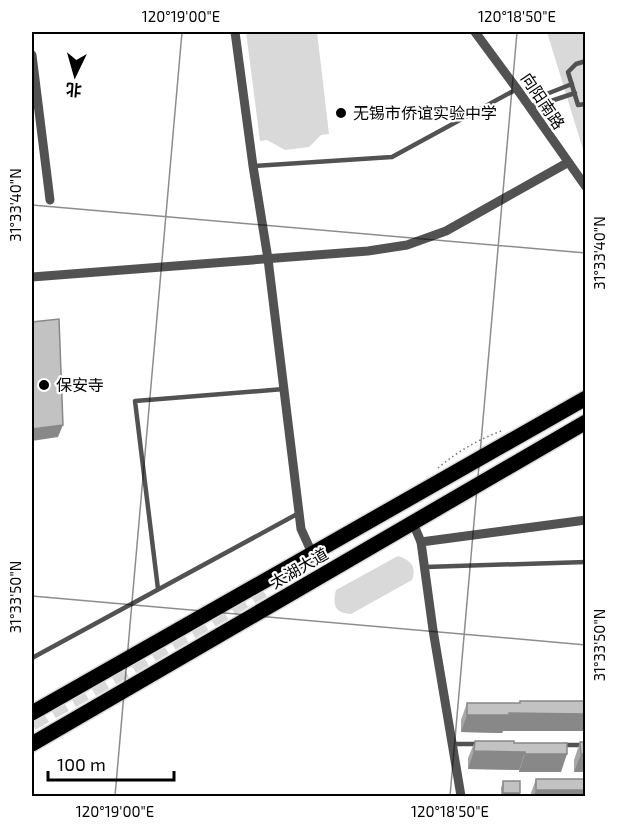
<svg xmlns="http://www.w3.org/2000/svg" width="617" height="828" font-family="'Exo 2','Noto Sans SC',sans-serif">
<style>
.green{fill:#d9d9d9}
.lines{fill:none;stroke-linecap:round;stroke-linejoin:round}
.trunk-tunnel{stroke:#d9d9d9;stroke-width:15;stroke-dasharray:15 8;stroke-linecap:butt}
.primary-casing{stroke:#dbdbdb;stroke-width:18}
.path{stroke:#747474;stroke-width:1.5;stroke-dasharray:1.5 3;stroke-linecap:butt}
.service{stroke:#525252;stroke-width:4.5}
.minor{stroke:#525252;stroke-width:9}
.primary{stroke:#000;stroke-width:15}
.wall{fill:#a7a7a7}
.shaded-wall{fill:#888}
.building{fill:#c2c2c2;stroke:#888;stroke-width:1.5}
.ticks{fill:none;stroke:#000;stroke-width:1.5;stroke-opacity:0.45}
.poi-dot{fill:#000;stroke:#fff;stroke-width:2}
.labels{text-anchor:middle;stroke-width:4.5;stroke-linejoin:round;paint-order:stroke}
.street-label{font-size:16px;fill:#000;stroke:#fff}
.poi-label{font-size:16px;fill:#000;stroke:#fff;text-anchor:start}
.neatline{fill:none;stroke:#000;stroke-width:2}
.ticks-label{font-size:15px;text-anchor:middle;fill:#000}
</style>
<rect width="100%" height="100%" fill="#fff"/>
<g class="green">
<polygon points="246,32 317,32 329,134 321,135 309,147 285,150 267,140 260,141"/>
<polygon points="547,32 585,32 585,157 585,156"/>
<path d="M398,556c12,4 19,10 14,24l-61,34c-16,-1 -19,-9 -15,-24z"/>
</g>
<g class="lines">
<polyline class="trunk-tunnel" points="32,723 109,680 263,590"/>
<defs>
<g id="primary">
<polyline points="32,713 586,398"/>
<polyline points="32,744 586,422"/>
</g>
</defs>
<use href="#primary" class="primary-casing"/>
<path class="path" d="M438,468c20,-17 41,-29 66,-38"/>
<g class="service">
<polyline points="586,61 576,64 568,72 578,105 586,104"/>
<polyline points="533,107 575,93"/>
<polyline points="531,108 544,95 572,84"/>
<polyline points="253,166 392,157 517,89"/>
<polyline points="425,567 586,562"/>
<polyline points="158,589 135,401 284,389"/>
<polyline points="32,658 299,513"/>
<polyline points="452,744 480,744"/>
<polyline points="563,745 586,745"/>
</g>
<g class="minor">
<polyline points="235,32 253,166 268,259 301,529 312,553"/>
<polyline points="475,32 517,89 586,187"/>
<polyline points="32,55 50,200"/>
<polyline points="32,277 368,251 407,245 446,231 567,163"/>
<polyline points="413,523 421,542 433,630 461,796"/>
<polyline points="421,542 586,520"/>
</g>
<use href="#primary" class="primary"/>
</g>
<g class="wall">
<polygon points="520,701 585,701 585,731 503,731 502,733 461,732 461,720 467,703 519,703"/>
<polygon points="475,741 514,743 561,772 519,772 519,770 468,769 468,758"/>
<polygon points="580,742 585,742 585,772 574,772 574,760"/>
<polygon points="536,779 585,796 530,796"/>
<polygon points="503,781 519,796 501,796 501,788"/>
</g>
<g class="shaded-wall">
<polygon points="63,425 58,437 32,441 32,429"/>
<polygon points="509,713 585,714 585,731 503,731 502,733 461,732 467,715"/>
<polygon points="474,751 525,752 519,770 468,769"/>
<polygon points="525,754 567,754 561,772 519,772"/>
<polygon points="581,754 585,754 585,772 574,772"/>
<polygon points="536,790 585,790 585,796 534,796"/>
<polygon points="503,793 520,793 519,796 502,796"/>
</g>
<g class="building">
<polygon points="59,319 63,425 32,429 32,322"/>
<polygon points="520,701 585,701 585,714 509,713 509,715 467,715 467,703 520,703"/>
<polygon points="475,741 514,741 514,743 567,743 567,754 525,754 525,752 474,751"/>
<polygon points="580,742 585,742 585,754 581,754"/>
<rect x="536" y="779" width="49" height="11"/>
<rect x="503" y="781" width="17" height="12"/>
</g>
<path class="ticks" d="M32,205l554,48M32,596l554,49M115,796l67,-764M450,796l67,-764"/>
<g class="poi-dot">
<circle cx="341" cy="113" r="6"/>
<circle cx="44" cy="385" r="6"/>
</g>
<g class="labels">
<g class="street-label">
<text transform="translate(543 101) rotate(56)" y="6">向阳南路</text>
<text transform="translate(299 568) rotate(-30)" y="6">太湖大道</text>
</g>
<g class="poi-label">
<text x="353" y="119">无锡市侨谊实验中学</text>
<text x="56" y="391">保安寺</text>
</g>
</g>
<rect width="617" height="828" fill="none" stroke="#ffffff" stroke-width="66"/>
<g transform="translate(75 75) rotate(185)" stroke="#ffffff" stroke-width="4.5" paint-order="stroke">
<path d="M0-4.5L10 22L0 15L-10 22Z" fill="#000000"/>
<text y="-9" font-size="16" font-weight="bold" text-anchor="middle" fill="#000000">北</text>
</g>
<path d="M48 771v9h126v-9" fill="none" stroke="#000000" stroke-width="3"/>
<text x="57" y="771" font-size="18" fill="#000000" stroke="#ffffff" stroke-width="4.5" paint-order="stroke">100 m</text>
<rect x="33" y="33" width="551" height="762" class="neatline"/>
<g class="ticks-label">
<text x="181" y="22">120°19'00"E</text>
<text x="517" y="22">120°18'50"E</text>
<text transform="translate(16 205) rotate(-90)" y="5">31°33'40"N</text>
<text transform="translate(600 253) rotate(-90)" y="5">31°33'40"N</text>
<text transform="translate(16 597) rotate(-90)" y="5">31°33'50"N</text>
<text transform="translate(600 645) rotate(-90)" y="5">31°33'50"N</text>
<text x="115" y="817">120°19'00"E</text>
<text x="450" y="817">120°18'50"E</text>
</g>
</svg>
